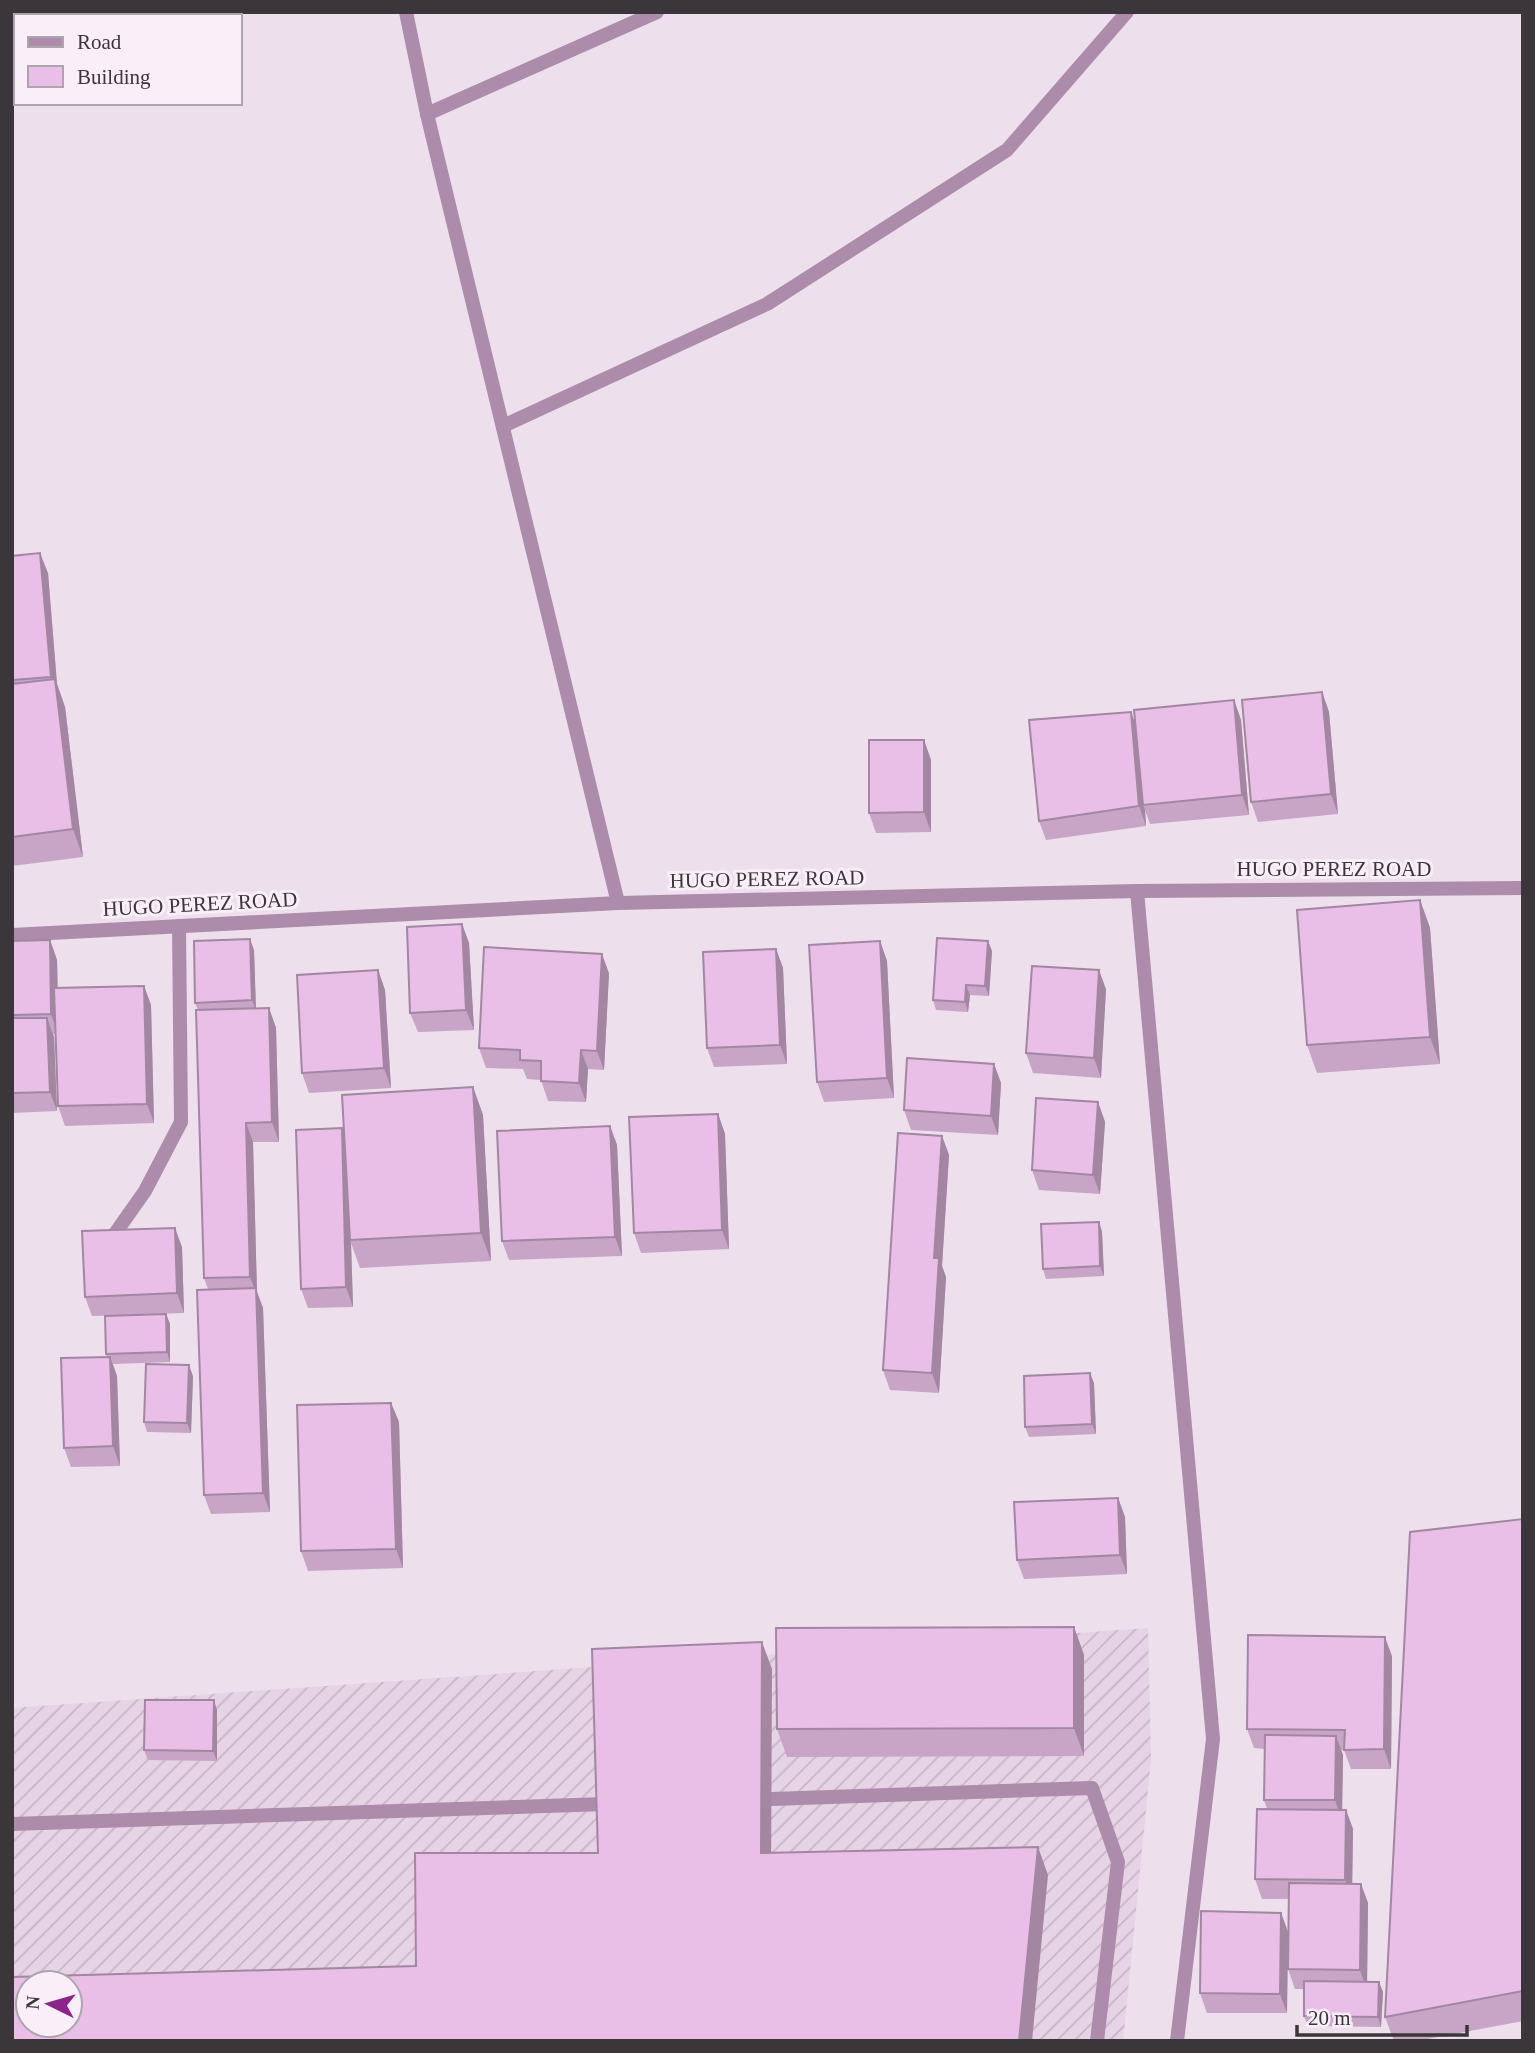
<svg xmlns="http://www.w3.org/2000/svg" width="1535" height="2053" font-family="'Times New Roman',serif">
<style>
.industrial{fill:url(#industrial-furrows);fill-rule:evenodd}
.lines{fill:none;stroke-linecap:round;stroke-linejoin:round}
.service{stroke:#ac8bab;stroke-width:14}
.minor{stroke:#ac8bab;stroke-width:14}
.tertiary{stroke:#ac8bab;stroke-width:14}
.wall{fill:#c8a4c7}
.shaded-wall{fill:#a386a2}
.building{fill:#e9bfe7;stroke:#a386a2;stroke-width:2;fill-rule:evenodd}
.labels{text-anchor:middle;stroke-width:6;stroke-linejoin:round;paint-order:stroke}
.street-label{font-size:21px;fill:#3a363a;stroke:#faeef9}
</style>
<defs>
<pattern id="industrial-furrows" width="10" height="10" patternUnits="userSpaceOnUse" patternTransform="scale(1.75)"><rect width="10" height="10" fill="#e6d3e5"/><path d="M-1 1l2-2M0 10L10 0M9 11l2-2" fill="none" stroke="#c6b6c5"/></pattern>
</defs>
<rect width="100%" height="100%" fill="#ede0ec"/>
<path class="industrial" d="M1148,1628l3,132 -28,281h-1111v-333zM28,1983h42v42h-42z"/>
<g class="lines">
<g class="service">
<polyline points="114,1235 145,1191 181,1122 179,926"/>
<polyline points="772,1799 1092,1788 1118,1862 1097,2041"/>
<polyline points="12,1824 605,1804"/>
</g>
<g class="minor">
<polyline points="406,12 427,114 618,903"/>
<polyline points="427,114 657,12"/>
<polyline points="503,426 767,304 1007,150 1127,12"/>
<polyline points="1137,891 1213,1739 1177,2041"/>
</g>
<polyline class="tertiary" points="12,935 618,903 1137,891 1523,888"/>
</g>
<g class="wall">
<polygon points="12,556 48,573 57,684 65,707 83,857 12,866"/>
<polygon points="1322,692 1329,712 1338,814 1258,822 1251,802"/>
<polygon points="1234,700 1241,720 1249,815 1150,824 1145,810 1146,826 1046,840 1039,821 1136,723"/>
<polygon points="924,740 931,760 931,832 876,833 869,813"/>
<polygon points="1420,900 1430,928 1440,1064 1317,1073 1307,1045"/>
<polygon points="462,924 469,943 474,1030 418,1032 410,1013"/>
<polygon points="50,940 57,960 58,988 144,986 151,1005 154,1123 65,1126 58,1106 56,1034 53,1034 54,1037 57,1111 12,1113 12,941"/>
<polygon points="880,941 887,961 894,1098 824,1102 817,1082"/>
<polygon points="988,941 992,951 989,996 970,995 968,1012 936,1010 933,1000"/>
<polygon points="776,949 783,968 787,1064 714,1067 707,1048"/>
<polygon points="254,950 256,1009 269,1008 276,1028 279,1142 253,1142 257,1292 263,1308 270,1512 211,1514 204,1495 208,1289 204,1278 198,1010 195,1003"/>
<polygon points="378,970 385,990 391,1088 309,1093 302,1073"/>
<polygon points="609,973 604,1070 588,1069 586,1102 548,1101 541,1080 527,1079 523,1069 486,1068 479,1048"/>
<polygon points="1106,989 1101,1078 1033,1073 1026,1053"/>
<polygon points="994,1064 1001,1083 998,1135 911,1130 904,1110"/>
<polygon points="473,1087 483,1115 491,1261 360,1268 351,1243 353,1307 308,1308 301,1289 344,1134"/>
<polygon points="1098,1102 1105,1122 1100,1194 1039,1190 1032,1170"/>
<polygon points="718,1114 725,1134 729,1249 641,1253 634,1233"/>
<polygon points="610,1126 617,1145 622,1256 509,1260 502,1241"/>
<polygon points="942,1136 949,1155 942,1266 946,1277 939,1393 890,1390 883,1370"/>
<polygon points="1099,1222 1102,1232 1104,1276 1046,1279 1043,1269"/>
<polygon points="182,1247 184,1313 92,1316 85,1297"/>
<polygon points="166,1314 170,1324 170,1362 113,1364 117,1376 120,1466 71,1467 64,1448 107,1357 106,1354"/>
<polygon points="193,1376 191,1433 147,1432 144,1422"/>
<polygon points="1094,1383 1096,1434 1029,1437 1025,1427"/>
<polygon points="391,1403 399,1422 403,1568 308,1571 301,1551"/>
<polygon points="1118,1498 1125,1517 1127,1574 1024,1579 1017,1560"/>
<polygon points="1523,1519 1523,2021 1417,2041 1394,2041 1385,2017"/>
<polygon points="1074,1627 1084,1655 1084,1756 787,1757 777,1729"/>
<polygon points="1392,1656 1391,1769 1351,1769 1344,1750 1341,1750 1343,1755 1342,1810 1346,1810 1353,1829 1352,1884 1361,1884 1368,1903 1367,1982 1379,1982 1383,1992 1381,2027 1308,2026 1304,2016 1304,1989 1295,1989 1288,1969 1289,1899 1262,1899 1255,1879 1267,1809 1264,1800 1265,1749 1254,1748 1247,1729"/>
<polygon points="217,1710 217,1761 148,1760 144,1750"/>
<polygon points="1281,1913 1288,1932 1287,2013 1207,2013 1200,1993"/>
</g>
<g class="shaded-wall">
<polygon points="40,553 48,573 57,684 65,707 83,857 73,829 57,694 51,677"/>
<polygon points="1322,692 1329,712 1338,814 1331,794"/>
<polygon points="1234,700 1241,720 1249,815 1242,795"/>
<polygon points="1131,712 1138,731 1143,805 1145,810 1146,826 1139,806"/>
<polygon points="924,740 931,760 931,832 924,812"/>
<polygon points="1420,900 1430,928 1440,1064 1430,1037"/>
<polygon points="462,924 469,943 474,1030 466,1010"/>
<polygon points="250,939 254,950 256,1011 252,1000"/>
<polygon points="50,940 57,960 58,1034 51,1014"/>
<polygon points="880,941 887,961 894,1098 887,1078"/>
<polygon points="988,941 992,951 989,996 985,986"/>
<polygon points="776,949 783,968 787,1064 780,1045"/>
<polygon points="602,954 609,973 604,1070 597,1051"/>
<polygon points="378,970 385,990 391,1088 384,1068"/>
<polygon points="1099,970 1106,989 1101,1078 1094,1058"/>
<polygon points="966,985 970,995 968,1012 965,1002"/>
<polygon points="144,986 151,1005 154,1123 147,1104"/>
<polygon points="269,1008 276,1028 279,1142 272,1122"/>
<polygon points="47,1018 54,1037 57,1111 50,1092"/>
<polygon points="581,1050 588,1069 586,1102 579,1083"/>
<polygon points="994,1064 1001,1083 998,1135 991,1116"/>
<polygon points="473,1087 483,1115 491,1261 481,1233"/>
<polygon points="1098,1102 1105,1122 1100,1194 1093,1175"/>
<polygon points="718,1114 725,1134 729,1249 722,1230"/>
<polygon points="246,1123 253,1142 257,1292 263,1308 270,1512 263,1493 256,1293 250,1277"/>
<polygon points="610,1126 617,1145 622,1256 615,1237"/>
<polygon points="342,1128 349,1148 350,1240 351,1243 353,1307 346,1287"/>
<polygon points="942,1136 949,1155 942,1266 946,1277 939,1393 932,1373 934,1258"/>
<polygon points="1099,1222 1102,1232 1104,1276 1100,1266"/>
<polygon points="175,1228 182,1247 184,1313 177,1293"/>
<polygon points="166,1314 170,1324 170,1362 167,1352"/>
<polygon points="110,1357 117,1376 120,1466 113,1446"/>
<polygon points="189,1365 193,1376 191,1433 187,1423"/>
<polygon points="1090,1373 1094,1383 1096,1434 1092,1424"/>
<polygon points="391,1403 399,1422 403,1568 396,1549"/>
<polygon points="1118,1498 1125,1517 1127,1574 1120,1555"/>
<polygon points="1074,1627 1084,1655 1084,1756 1074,1728"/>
<polygon points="1385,1637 1392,1656 1391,1769 1384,1749"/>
<polygon points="762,1642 772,1669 771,1880 761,1853"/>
<polygon points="214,1700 217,1710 217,1761 213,1751"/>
<polygon points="1336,1736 1343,1755 1342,1820 1335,1800"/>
<polygon points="1346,1810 1353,1829 1352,1899 1345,1880"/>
<polygon points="1038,1847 1048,1875 1032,2041 1019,2041"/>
<polygon points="1361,1884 1368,1903 1367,1990 1360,1970"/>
<polygon points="1281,1913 1288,1932 1287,2013 1280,1994"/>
<polygon points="1379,1982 1383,1992 1381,2027 1378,2017"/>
</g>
<g class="building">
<polygon points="40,553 51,677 12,680 12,556"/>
<polygon points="55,679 73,829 12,837 12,684"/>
<polygon points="1322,692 1331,794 1251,802 1242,700"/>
<polygon points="1234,700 1242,795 1143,805 1134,710"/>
<polygon points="1131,712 1139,806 1039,821 1029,720"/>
<polygon points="869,740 924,740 924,812 869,813"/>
<polygon points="1420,900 1430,1037 1307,1045 1297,910"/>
<polygon points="462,924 466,1010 410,1013 407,927"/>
<polygon points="937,938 988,941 985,986 966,985 965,1002 933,1000"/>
<polygon points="250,939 252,1000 195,1003 194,941"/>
<polygon points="50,940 51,1014 12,1015 12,941"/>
<polygon points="880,941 887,1078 817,1082 809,945"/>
<polygon points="484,947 602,954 597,1051 581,1050 579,1083 541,1081 541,1061 520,1060 520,1050 479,1048"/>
<polygon points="776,949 780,1045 707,1048 703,952"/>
<polygon points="1032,966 1099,970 1094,1058 1026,1053"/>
<polygon points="378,970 384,1068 302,1073 297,975"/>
<polygon points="144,986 147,1104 58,1106 54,988"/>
<polygon points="269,1008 272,1122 246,1123 250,1277 204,1278 196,1010"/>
<polygon points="12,1018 47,1018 50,1092 12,1093"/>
<polygon points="907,1058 994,1064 991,1116 904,1110"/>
<polygon points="473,1087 481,1233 350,1240 342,1095"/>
<polygon points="1036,1098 1098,1102 1093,1175 1032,1170"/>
<polygon points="718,1114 722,1230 634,1233 629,1117"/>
<polygon points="610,1126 615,1237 502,1241 497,1131"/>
<polygon points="342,1128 346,1287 301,1289 296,1130"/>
<polygon points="898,1133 942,1136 934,1258 939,1258 932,1373 883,1370"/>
<polygon points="1099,1222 1100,1266 1043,1269 1041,1224"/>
<polygon points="175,1228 177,1293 85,1297 82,1231"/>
<polygon points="256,1288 263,1493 204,1495 197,1290"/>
<polygon points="166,1314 167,1352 106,1354 105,1316"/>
<polygon points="110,1357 113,1446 64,1448 61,1358"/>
<polygon points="146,1364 189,1365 187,1423 144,1422"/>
<polygon points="1090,1373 1092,1424 1025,1427 1024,1376"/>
<polygon points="391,1403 396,1549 301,1551 297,1405"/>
<polygon points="1118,1498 1120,1555 1017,1560 1014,1502"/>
<polygon points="1523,1519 1523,1991 1385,2017 1410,1532"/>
<polygon points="1074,1627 1074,1728 777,1729 776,1628"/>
<polygon points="1248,1635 1385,1637 1384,1749 1344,1750 1345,1730 1247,1729"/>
<path d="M762,1642l-1,211 277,-6 -19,194h-1007v-64l404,-11 -1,-113h183l-6,-204zM28,1983h42v42h-42z"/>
<polygon points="145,1700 214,1700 213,1751 144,1750"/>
<polygon points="1265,1735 1336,1736 1335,1800 1264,1800"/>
<polygon points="1257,1809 1346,1810 1345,1880 1255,1879"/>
<polygon points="1289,1883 1361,1884 1360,1970 1288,1969"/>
<polygon points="1201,1911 1281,1913 1280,1994 1200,1993"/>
<polygon points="1304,1981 1379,1982 1378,2017 1304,2016"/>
</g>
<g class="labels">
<g class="street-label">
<text x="1334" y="876">HUGO PEREZ ROAD</text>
<text transform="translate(767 879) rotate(-1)" y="7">HUGO PEREZ ROAD</text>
<text transform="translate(200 904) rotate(-3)" y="7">HUGO PEREZ ROAD</text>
</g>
</g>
<rect width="1535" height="2053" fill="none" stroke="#3a363a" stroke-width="28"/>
<rect x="14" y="14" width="228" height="91" fill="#faeef9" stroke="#ada4ad" stroke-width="2"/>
<rect x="28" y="37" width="35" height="10" fill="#ac8bab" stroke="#ada4ad" stroke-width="2"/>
<text x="77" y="49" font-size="21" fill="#3a363a">Road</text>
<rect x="28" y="66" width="35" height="21" fill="#e9bfe7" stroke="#ada4ad" stroke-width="2"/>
<text x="77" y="84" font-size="21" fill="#3a363a">Building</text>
<g transform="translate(49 2004) rotate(275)"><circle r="33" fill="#faeef9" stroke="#ada4ad" stroke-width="2"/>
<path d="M0-5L12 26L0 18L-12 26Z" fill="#8b258c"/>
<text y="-10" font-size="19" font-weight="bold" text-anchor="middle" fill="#3a363a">N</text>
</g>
<path d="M1297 2025v10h170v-10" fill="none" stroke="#3a363a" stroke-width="3.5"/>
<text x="1308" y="2025" font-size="21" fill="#3a363a" stroke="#faeef9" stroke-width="5" paint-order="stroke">20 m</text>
</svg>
